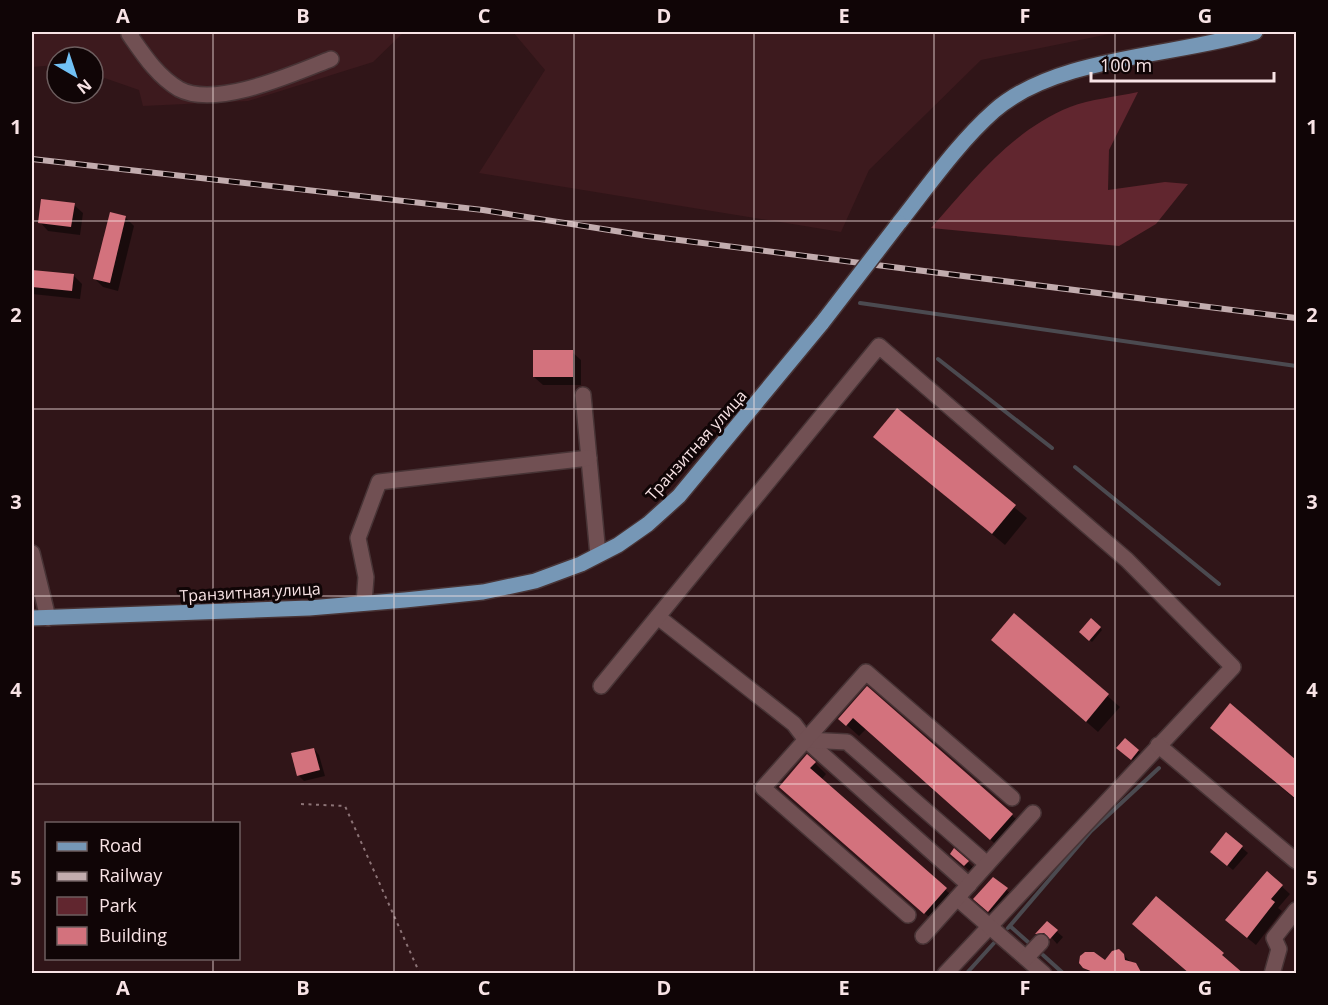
<svg xmlns="http://www.w3.org/2000/svg" width="1328" height="1005" font-family="'Open Sans',sans-serif">
<style>
.built{fill:#3d1a1e}
.green{fill:#61262f}
.shadow{fill:#0007}
.lines{fill:none;stroke-linecap:round;stroke-linejoin:round}
.stream{stroke:#4b4a50;stroke-width:4}
.building{fill:#d3727d}
.minor-casing{stroke:#483436;stroke-width:18}
.major-casing{stroke:#483436;stroke-width:18}
.path{stroke:#8c7376;stroke-width:2;stroke-dasharray:3 4.5;stroke-linecap:butt}
.minor{stroke:#715053;stroke-width:15}
.major{stroke:#7697b6;stroke-width:15}
.rail-casing{stroke:#c2acae;stroke-width:6}
.rail{stroke:#100506;stroke-width:4;stroke-dasharray:11;stroke-linecap:butt}
.major-bridge-casing{stroke:#483436;stroke-width:18;stroke-linecap:butt}
.major-bridge{stroke:#7697b6;stroke-width:15}
.grid{fill:none;stroke:#f8e3e5;stroke-width:1.5;stroke-opacity:0.55}
.labels{text-anchor:middle;stroke-width:6;stroke-linejoin:round;paint-order:stroke}
.street-label{font-size:16px;fill:#f8e3e5;stroke:#100506}
.neatline{fill:none;stroke:#f8e3e5;stroke-width:2}
.grid-label{font-size:20px;text-anchor:middle;font-weight:bold;fill:#f8e3e5}
</style>
<rect width="100%" height="100%" fill="#301518"/>
<g class="built">
<polygon points="32,32 404,32 373,62 248,101 143,106 139,90 93,74 93,57 57,57 57,65 32,67"/>
<polygon points="513,32 1119,32 981,60 869,170 841,232 479,173 545,70"/>
</g>
<path class="green" d="M1138,92l-29,58 -1,40 57,-8 23,2 -32,40 -37,22 -188,-18c40,-45 81,-98 139,-121 20,-8 46,-10 68,-15z"/>
<g class="shadow">
<polygon points="74,205 83,213 80,235 48,231 40,222"/>
<polygon points="111,214 126,218 134,226 118,291 103,287 95,279"/>
<polygon points="32,271 73,275 82,284 80,299 32,294"/>
<polygon points="572,352 581,360 581,385 543,385 534,377"/>
<polygon points="897,410 1027,518 1005,545 875,437"/>
<polygon points="1015,615 1120,707 1098,732 993,640"/>
<polygon points="1091,620 1102,630 1092,642 1081,632"/>
<polygon points="867,688 1024,826 1002,850 866,729 859,736 840,719"/>
<polygon points="1230,705 1296,762 1296,800 1224,739"/>
<polygon points="1125,740 1141,753 1134,761 1118,748"/>
<polygon points="314,749 319,755 325,776 304,781 298,775"/>
<polygon points="815,763 826,774 821,780 958,901 937,924 781,787"/>
<polygon points="1226,834 1248,853 1233,870 1217,857"/>
<polygon points="957,860 968,862 973,867 970,871"/>
<polygon points="1267,873 1290,894 1278,908 1282,911 1256,945 1235,928"/>
<polygon points="994,879 1012,895 994,916 981,905"/>
<polygon points="1047,923 1063,937 1057,944 1051,937 1042,939 1037,934"/>
<polygon points="1119,951 1143,974 1091,974 1082,965 1105,962"/>
</g>
<g class="lines">
<g class="stream">
<polyline points="860,303 1296,366"/>
<polyline points="938,359 1052,448"/>
<polyline points="1075,467 1219,584"/>
<polyline points="1010,926 1028,942"/>
<polyline points="1008,928 1091,831 1159,768"/>
<polyline points="1043,955 1064,974"/>
<polyline points="966,974 994,943"/>
</g>
</g>
<g class="building">
<polygon points="41,199 75,203 71,227 38,223"/>
<polygon points="110,212 126,216 110,283 93,279"/>
<polygon points="32,270 74,274 72,291 32,287"/>
<rect x="533" y="350" width="40" height="27"/>
<polygon points="897,408 1016,505 992,534 873,437"/>
<polygon points="1014,613 1109,694 1086,722 991,640"/>
<polygon points="1091,618 1101,627 1089,641 1079,632"/>
<polygon points="867,686 1013,814 990,840 853,718 846,726 838,719"/>
<polygon points="1230,703 1296,760 1296,799 1210,728"/>
<polygon points="1125,738 1139,750 1131,760 1116,748"/>
<polygon points="314,748 320,770 297,776 291,753"/>
<polygon points="807,754 816,762 810,768 947,888 924,914 779,787"/>
<polygon points="1226,832 1243,846 1227,866 1210,852"/>
<polygon points="954,848 969,861 964,866 950,854"/>
<polygon points="1267,871 1283,885 1271,899 1275,902 1247,938 1225,920"/>
<polygon points="993,877 1008,888 988,912 973,899"/>
<polygon points="1156,896 1224,953 1222,955 1244,974 1190,974 1132,924"/>
<polygon points="1047,921 1058,930 1050,939 1044,933 1035,934"/>
<polygon points="1119,949 1124,954 1125,960 1136,963 1142,974 1098,974 1083,968 1079,963 1080,956 1085,952 1094,952 1105,960 1112,951"/>
</g>
<g class="lines">
<defs>
<g id="minor">
<path d="M132,32l-3,2c14,20 28,42 50,55 37,20 116,-16 152,-30"/>
<polyline points="583,395 598,555"/>
<polyline points="32,553 48,618"/>
<polyline points="364,603 366,577 358,538 379,482 589,458"/>
<polyline points="658,617 794,724 806,740 969,885"/>
<polyline points="601,686 879,346 1127,560 1233,667 945,974"/>
<polyline points="806,740 847,742 987,864"/>
<polyline points="1158,745 1296,861"/>
<polyline points="957,898 1044,974"/>
<polyline points="908,915 763,788 866,672 1012,798"/>
<polyline points="923,936 1033,813"/>
<polyline points="1026,958 1041,942"/>
<polyline points="1272,974 1279,949 1274,938 1296,910"/>
</g>
<g id="major">
<path d="M899,223c30,-38 59,-80 95,-112 62,-55 183,-55 261,-79"/>
<polyline points="32,618 309,608 405,600 483,592 535,581 581,564 618,545 648,524 679,496 822,323"/>
</g>
</defs>
<use href="#minor" class="minor-casing"/>
<use href="#major" class="major-casing"/>
<polyline class="path" points="301,804 345,806 420,974"/>
<use href="#minor" class="minor"/>
<use href="#major" class="major"/>
<defs>
<polyline id="rail" points="32,159 483,210 647,236 1296,318"/>
</defs>
<use href="#rail" class="rail-casing"/>
<use href="#rail" class="rail"/>
<defs>
<polyline id="major-bridge" points="822,323 899,223"/>
</defs>
<use href="#major-bridge" class="major-bridge-casing"/>
<use href="#major-bridge" class="major-bridge"/>
</g>
<path class="grid" d="M213,32v792M394,32v942M574,32v942M754,32v942M934,32v942M1115,32v942M32,221h1264M32,409h1264M32,596h1264M32,784h1264M213,958v16"/>
<g class="labels">
<g class="street-label">
<text transform="translate(696 445) rotate(-48)" y="6">Транзитная улица</text>
<text transform="translate(250 592) rotate(-3)" y="6">Транзитная улица</text>
</g>
</g>
<rect width="1328" height="1005" fill="none" stroke="#100506" stroke-width="66"/>
<rect x="45" y="822" width="195" height="138" fill="#100506" stroke="#6d5e5f" stroke-width="1.5"/>
<rect x="57" y="842" width="30" height="9" fill="#7697b6" stroke="#6d5e5f" stroke-width="1.5"/>
<text x="99" y="852" font-size="18" fill="#f8e3e5">Road</text>
<rect x="57" y="872" width="30" height="9" fill="#c2acae" stroke="#6d5e5f" stroke-width="1.5"/>
<text x="99" y="882" font-size="18" fill="#f8e3e5">Railway</text>
<rect x="57" y="897" width="30" height="18" fill="#61262f" stroke="#6d5e5f" stroke-width="1.5"/>
<text x="99" y="912" font-size="18" fill="#f8e3e5">Park</text>
<rect x="57" y="927" width="30" height="18" fill="#d3727d" stroke="#6d5e5f" stroke-width="1.5"/>
<text x="99" y="942" font-size="18" fill="#f8e3e5">Building</text>
<g transform="translate(75 75) rotate(141)"><circle r="28" fill="#100506" stroke="#6d5e5f" stroke-width="1.5"/>
<path d="M0-4.5L10 22L0 15L-10 22Z" fill="#71c1f5"/>
<text y="-9" font-size="16" font-weight="bold" text-anchor="middle" fill="#f8e3e5">N</text>
</g>
<path d="M1091 72v9h183v-9" fill="none" stroke="#f8e3e5" stroke-width="3"/>
<text x="1100" y="72" font-size="18" fill="#f8e3e5" stroke="#100506" stroke-width="4.5" paint-order="stroke">100 m</text>
<rect x="33" y="33" width="1262" height="939" class="neatline"/>
<g class="grid-label">
<text x="123" y="23">A</text>
<text x="303" y="23">B</text>
<text x="484" y="23">C</text>
<text x="664" y="23">D</text>
<text x="844" y="23">E</text>
<text x="1025" y="23">F</text>
<text x="1205" y="23">G</text>
<text x="16" y="134">1</text>
<text x="1312" y="134">1</text>
<text x="16" y="322">2</text>
<text x="1312" y="322">2</text>
<text x="16" y="509">3</text>
<text x="1312" y="509">3</text>
<text x="16" y="697">4</text>
<text x="1312" y="697">4</text>
<text x="16" y="885">5</text>
<text x="1312" y="885">5</text>
<text x="123" y="995">A</text>
<text x="303" y="995">B</text>
<text x="484" y="995">C</text>
<text x="664" y="995">D</text>
<text x="844" y="995">E</text>
<text x="1025" y="995">F</text>
<text x="1205" y="995">G</text>
</g>
</svg>
